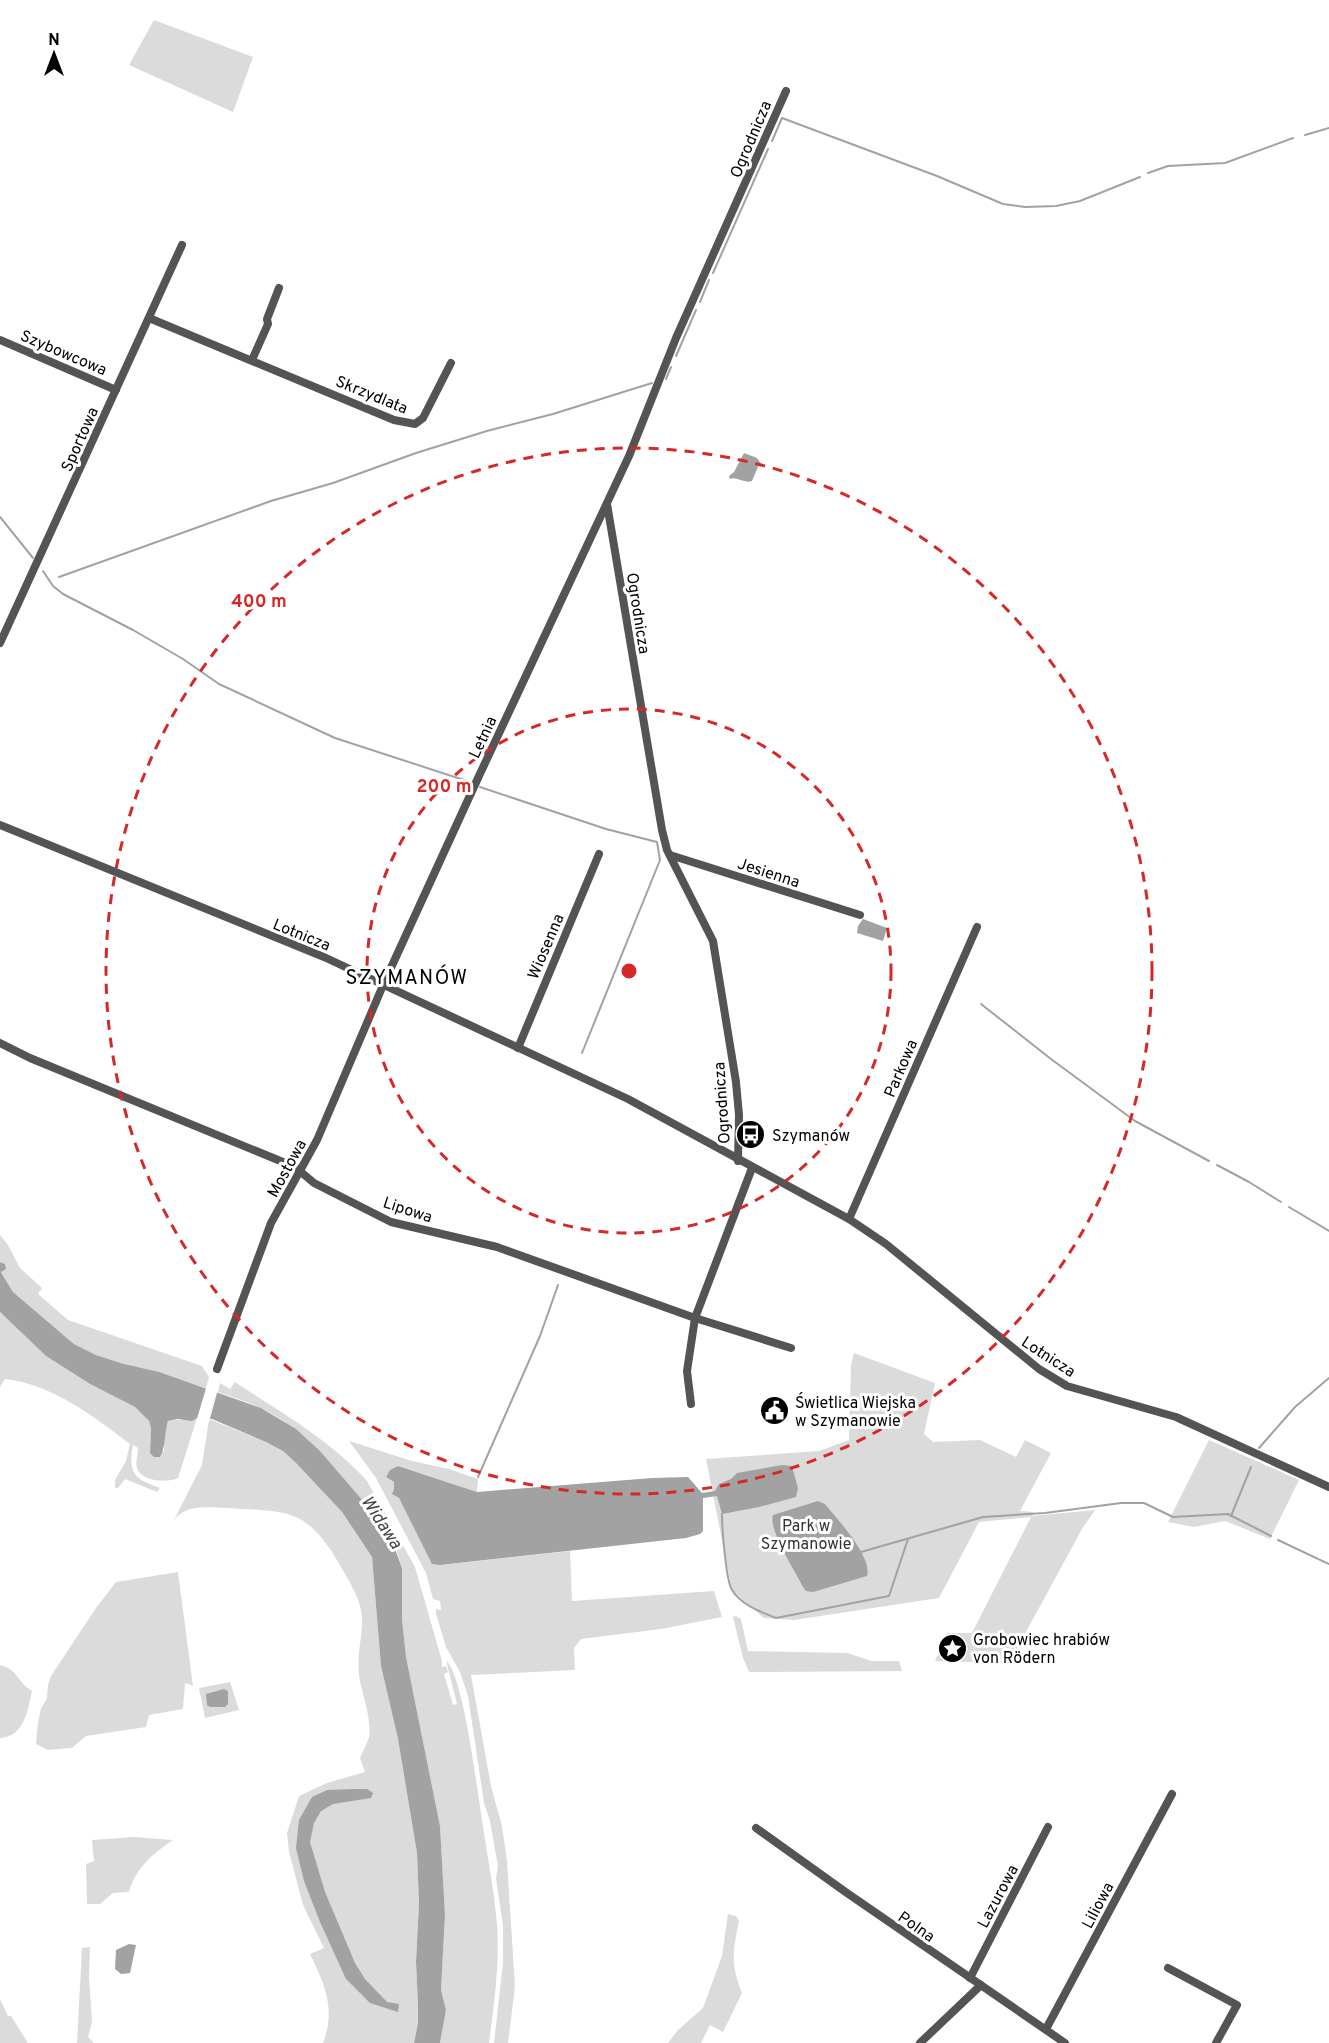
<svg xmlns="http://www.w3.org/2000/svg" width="1329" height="2043" font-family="Overpass,sans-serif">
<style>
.green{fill:#dbdbdb}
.water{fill:#a2a2a2}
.pier{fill:#fff}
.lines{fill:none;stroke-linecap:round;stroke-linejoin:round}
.stream{stroke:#a2a2a2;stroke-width:2}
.minor{stroke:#545454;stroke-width:8}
.ring{fill:none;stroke:#d62828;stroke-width:3;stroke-dasharray:10 8}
.labels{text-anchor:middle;stroke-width:6;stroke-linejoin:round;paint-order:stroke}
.street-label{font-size:16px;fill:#000;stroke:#fff}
.poi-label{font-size:16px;fill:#000;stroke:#fff;text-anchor:start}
.park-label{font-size:16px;fill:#323232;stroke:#fff}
.water-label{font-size:18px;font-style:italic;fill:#434343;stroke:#fff}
.quarter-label{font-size:20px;letter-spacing:1.5px;fill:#000;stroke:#fff}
.centre{fill:#d62828;stroke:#fff;stroke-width:3}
.ring-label{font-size:18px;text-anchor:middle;font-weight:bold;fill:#d62828;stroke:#fff;stroke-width:6;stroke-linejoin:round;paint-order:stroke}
</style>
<rect width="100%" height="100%" fill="#fff"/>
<g class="green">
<polygon points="154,20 253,57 233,112 129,65"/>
<polygon points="0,1235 8,1245 20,1268 42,1288 38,1294 68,1320 202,1366 209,1377 206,1388 124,1364 96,1355 74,1344 13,1292 1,1271 5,1264 0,1262"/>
<path d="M0,1312l46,44 44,28 45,23 14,14 2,7 -1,24 14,-1v-17l4,-13 29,-3 -19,60c-10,5 -37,4 -41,-10 -2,-6 1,-14 1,-20l-5,-3c-5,28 1,34 27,43l-3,4 -32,-13 -7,9h-3v-8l11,-19 4,-17c-37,-28 -78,-60 -125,-65l-5,8z"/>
<polygon points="854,1353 935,1383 924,1434 933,1442 980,1440 1016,1457 1025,1440 1051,1453 1020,1511 1033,1512 1032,1516 1095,1510 1082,1529 1009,1663 935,1661 947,1633 972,1633 1031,1517 979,1522 939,1598 794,1620 764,1618 732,1591 706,1459 819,1451 849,1440 851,1365"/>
<path d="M235,1382c45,30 96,58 132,99l48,86 27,94v6l4,-1 2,6 -4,2 9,31 4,-1 -11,-44c18,18 31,130 36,160 5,34 12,69 15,104 3,39 -3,80 -8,119h-49l6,-33 -5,-20 4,-75 -5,-89 -34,-168 -4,-39v-51l-5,-17 -24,-44 -1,-9 -8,4c-31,-35 -59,-73 -103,-94 -13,-6 -29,-11 -43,-16l2,-9 10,6z"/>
<path d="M209,1419l57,23 17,9 13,12 46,49 30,45 9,109 17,73 19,114 2,50 -3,59 2,43v18l-4,20h-91c13,-34 2,-58 -13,-89l14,-6 -21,-43 -14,-53 -2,-19 12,-37 28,-13 38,-11 -5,-14c3,-7 7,-14 9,-21 3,-21 -8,-43 -10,-63 -3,-20 6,-46 2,-64 -3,-16 -14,-32 -21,-45 -34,-58 -52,-53 -114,-57 -18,-1 -43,-4 -53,14l29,-57z"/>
<polygon points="1209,1440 1299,1480 1270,1539 1225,1521 1194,1527 1168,1522"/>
<polygon points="349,1441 412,1461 449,1469 478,1479 477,1492 398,1466 386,1477 394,1482 394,1495 399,1498 433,1564 440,1565 570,1551 572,1601 714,1591 722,1617 661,1629 581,1639 574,1648 575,1670 471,1675 491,1786 502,1826 507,1861 515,1987 508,2043 494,2043 503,1963 503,1926 496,1878 498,1866 490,1821 484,1803 468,1696 460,1672 446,1647 436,1614 436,1609 441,1610 440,1601 433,1599 426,1573 376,1478"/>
<polygon points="178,1572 193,1686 185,1683 183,1709 149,1715 146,1727 86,1736 72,1748 48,1750 36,1744 38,1723 41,1708 47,1699 48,1685 51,1676 96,1608 116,1582"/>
<polygon points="736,1616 741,1619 748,1651 847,1653 872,1661 899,1661 902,1671 749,1672 743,1658 733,1617"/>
<path d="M0,1665c19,5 16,16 32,26 -4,19 -8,46 -32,47z"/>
<polygon points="230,1682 239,1710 205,1718 199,1688"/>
<path d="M134,1837l39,3c-20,13 -38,29 -44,52l-16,1 -13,11h-13l-1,-40 8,-3 -2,-21z"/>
<path d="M728,1914l8,2 3,5c-6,30 -9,42 3,72l-19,39 -13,-7 -9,18h-33l10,-13 25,-22 19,-52z"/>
<polygon points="90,1947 89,1977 92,2022 88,2037 94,2043 77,2043 82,1948"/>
<polygon points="0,1999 8,2016 11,2016 28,2043 0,2043"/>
</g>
<g class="water">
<path d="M744,453l13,5 3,4 -8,19c-8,3 -15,-5 -22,-2l-1,-3 5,-4z"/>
<polygon points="863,919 887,928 883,941 857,933 858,926"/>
<path d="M0,1262l5,2 1,5 -5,3 12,20 61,52 22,11 28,9 35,8 102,36 35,21 24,22 44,51 8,-4 3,4 -2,5 17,28 12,33v51l4,38 34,169 5,89 -4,75 5,20 -6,33h-26l4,-20v-18l-2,-43 3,-59 -2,-50 -19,-114 -17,-73 -9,-109 -30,-45 -46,-49 -13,-12 -17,-9 -54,-23 -15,-1 -5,3 -14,-2 -10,2c-4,12 -2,26 -8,36h-6l-4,-4 1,-25 -2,-7 -14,-14 -45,-23 -44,-28 -46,-44z"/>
<polygon points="782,1465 792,1466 798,1488 796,1497 759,1507 722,1514 717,1496 703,1498 703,1531 700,1534 686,1538 440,1565 432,1564 399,1498 392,1494 394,1489 394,1482 386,1477 390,1470 398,1466 477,1492 652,1478 688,1477 702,1493 715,1491 719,1484 731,1479 737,1473"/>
<path d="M818,1501l7,3c12,15 48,53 42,72l-54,16 -7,-1 -3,-4c-7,-15 -35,-57 -30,-72z"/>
<polygon points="224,1689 228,1691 228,1704 225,1707 210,1707 207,1705 206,1694"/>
<polygon points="353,1789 367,1789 373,1793 371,1798 333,1804 321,1811 314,1823 310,1842 325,1892 355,1963 365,1979 387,2002 399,2004 398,2012 370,2003 346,1979 320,1922 304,1881 296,1848 299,1820 312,1797 327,1790"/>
<polygon points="129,1944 136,1945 130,1973 121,1974 115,1969 116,1950"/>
</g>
<polygon class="pier" points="207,1385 218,1389 209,1422 196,1422"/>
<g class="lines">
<g class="stream">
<polyline points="1305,135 1329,128"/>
<polyline points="772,141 782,118 937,176 1003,204 1025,207 1056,206 1080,201 1140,177"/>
<polyline points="1148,173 1168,166 1225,163 1293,138"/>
<polyline points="713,273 768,149"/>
<polyline points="700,302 709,280"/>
<polyline points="676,356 696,310"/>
<polyline points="666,379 671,367"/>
<polyline points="0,517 33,558"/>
<polyline points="43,571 53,586 63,594 133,630 183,659 219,684 335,738 467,781"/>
<polyline points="59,577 271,501 333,483 416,453 487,431 553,414 652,383"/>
<polyline points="480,787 606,829 657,842 660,860 582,1053"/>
<polyline points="981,1004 1051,1059 1135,1121 1209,1161"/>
<polyline points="1217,1165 1249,1182 1281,1202"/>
<polyline points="1289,1207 1329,1231"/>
<polyline points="1259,1448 1295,1407 1329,1378"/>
<polyline points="478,1477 540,1336 558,1285"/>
<path d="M722,1514c0,14 4,67 10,76 9,15 29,22 44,28l113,-22 19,-57"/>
<polyline points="1231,1516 1251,1467"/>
<polyline points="1278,1540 1329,1564"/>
<polyline points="861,1552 983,1517 1045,1513 1121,1503 1144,1503 1173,1517 1228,1514 1271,1536"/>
</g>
<g class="minor">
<polyline points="149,318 394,420 415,424 423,418 451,363"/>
<polyline points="0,340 116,390"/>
<polyline points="252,360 268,324 267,319 279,288"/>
<polyline points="607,504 662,830 667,850 713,941 736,1082 739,1115 738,1161"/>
<polyline points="0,643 182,245"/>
<polyline points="0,825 324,957 628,1099 849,1219 886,1244 1039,1369 1067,1386 1176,1417 1329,1487"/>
<polyline points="670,855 860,915"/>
<polyline points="0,1043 30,1058 295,1167 314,1183 391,1222 497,1247 695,1318 791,1348"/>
<polyline points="518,1048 599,854"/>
<polyline points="849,1219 977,927"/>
<polyline points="217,1369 271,1223 317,1140 384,983 478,778 629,456 676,338 786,91"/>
<polyline points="691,1404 687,1371 695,1318 752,1168"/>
<polyline points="756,1828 847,1893 1065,2043"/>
<polyline points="1168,1968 1237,2005 1216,2043"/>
<polyline points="970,1978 1048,1827"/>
<polyline points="1046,2029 1172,1794"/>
<polyline points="920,2043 981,1985"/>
</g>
</g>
<g class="ring">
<circle cx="629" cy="971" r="262"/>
<circle cx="629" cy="971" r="523"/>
</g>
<defs>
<symbol id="bus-disc" viewBox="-11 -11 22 22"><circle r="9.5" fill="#000" stroke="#fff"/><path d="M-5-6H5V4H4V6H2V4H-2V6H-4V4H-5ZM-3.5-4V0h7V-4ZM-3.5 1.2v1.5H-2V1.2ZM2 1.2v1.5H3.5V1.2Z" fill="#fff"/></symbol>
<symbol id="civic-disc" viewBox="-11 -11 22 22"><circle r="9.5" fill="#000" stroke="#fff"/><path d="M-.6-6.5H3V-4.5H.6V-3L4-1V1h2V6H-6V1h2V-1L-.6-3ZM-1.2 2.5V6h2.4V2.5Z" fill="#fff"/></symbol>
<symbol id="sight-disc" viewBox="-11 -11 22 22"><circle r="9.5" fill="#000" stroke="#fff"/><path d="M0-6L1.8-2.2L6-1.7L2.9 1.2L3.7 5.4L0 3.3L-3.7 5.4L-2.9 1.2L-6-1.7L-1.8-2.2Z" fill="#fff"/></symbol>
</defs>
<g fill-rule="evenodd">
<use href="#bus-disc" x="734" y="1118" width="33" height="33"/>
<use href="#civic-disc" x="758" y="1394" width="33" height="33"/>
<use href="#sight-disc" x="936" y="1632" width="33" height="33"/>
</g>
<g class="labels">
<g class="street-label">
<text transform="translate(750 139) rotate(-67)" y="6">Ogrodnicza</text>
<text transform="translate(64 352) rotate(23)" y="6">Szybowcowa</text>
<text transform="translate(372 394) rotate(22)" y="6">Skrzydlata</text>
<text transform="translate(79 439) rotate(-66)" y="6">Sportowa</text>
<text transform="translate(639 613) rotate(81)" y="6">Ogrodnicza</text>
<text transform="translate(482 737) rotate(-65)" y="6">Letnia</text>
<text transform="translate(769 872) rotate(18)" y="6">Jesienna</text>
<text transform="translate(302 934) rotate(22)" y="6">Lotnicza</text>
<text transform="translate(545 946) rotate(-67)" y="6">Wiosenna</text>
<text transform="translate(900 1068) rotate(-67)" y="6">Parkowa</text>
<text transform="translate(721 1103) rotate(-94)" y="6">Ogrodnicza</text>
<text transform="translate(286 1168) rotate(-61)" y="6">Mostowa</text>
<text transform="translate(408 1209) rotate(18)" y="6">Lipowa</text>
<text transform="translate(1049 1356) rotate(33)" y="6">Lotnicza</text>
<text transform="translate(997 1896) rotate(-62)" y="6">Lazurowa</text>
<text transform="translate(1097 1905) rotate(-62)" y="6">Liliowa</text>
<text transform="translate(917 1926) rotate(35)" y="6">Polna</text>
</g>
<g class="poi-label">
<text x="772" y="1141">Szymanów</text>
<text x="795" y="1408">Świetlica Wiejska<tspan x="795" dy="18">w Szymanowie</tspan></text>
<text x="973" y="1645">Grobowiec hrabiów<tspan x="973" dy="18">von Rödern</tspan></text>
</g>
<g class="park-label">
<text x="806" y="1531">Park w<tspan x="806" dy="18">Szymanowie</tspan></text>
</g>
<g class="water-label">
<text transform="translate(382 1522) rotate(57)" y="6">Widawa</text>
</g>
<g class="quarter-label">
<text x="407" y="984">SZYMANÓW</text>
</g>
</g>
<circle cx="629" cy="971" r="9" class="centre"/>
<g class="ring-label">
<text x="259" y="607">400 m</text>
<text x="444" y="792">200 m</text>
</g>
<g transform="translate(54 54)" stroke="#ffffff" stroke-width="4.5" paint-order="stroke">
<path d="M0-4.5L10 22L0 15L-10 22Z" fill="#000000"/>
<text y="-9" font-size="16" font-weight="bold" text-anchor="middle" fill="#000000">N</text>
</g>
</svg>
